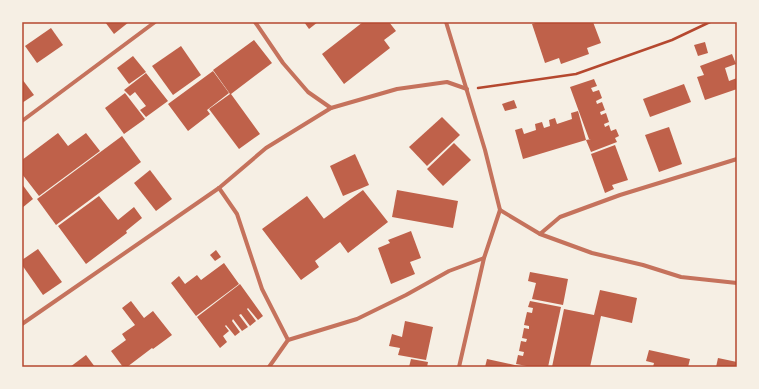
<svg xmlns="http://www.w3.org/2000/svg" width="759" height="389" font-family="Signika,sans-serif">
<style>
.building{fill:#bf614a}
.lines{fill:none;stroke-linecap:round;stroke-linejoin:round}
.path{stroke:#b5482f;stroke-width:2.5}
.minor{stroke:#c5725c;stroke-width:4}
.neatline{fill:none;stroke:#b5482f;stroke-width:1.5}
</style>
<rect width="100%" height="100%" fill="#f6efe4"/>
<g class="building">
<polygon points="105,22 129,22 114,34"/>
<polygon points="304,22 318,22 309,29"/>
<polygon points="363,22 389,22 396,31 384,40 390,48 344,84 322,54"/>
<polygon points="539,22 593,22 601,43 587,48 589,54 561,64 559,58 545,63 532,24"/>
<polygon points="51,28 63,45 37,63 25,46"/>
<polygon points="254,40 272,63 231,94 260,134 239,149 209,109 230,94 213,70"/>
<polygon points="705,42 708,53 698,56 694,45"/>
<polygon points="181,46 201,75 173,95 152,66"/>
<polygon points="732,54 736,64 725,68 729,81 737,78 737,89 705,100 697,77 704,75 700,66"/>
<polygon points="133,56 146,72 129,84 117,68"/>
<polygon points="213,71 229,93 207,110 210,114 188,131 168,104"/>
<polygon points="146,73 168,101 146,117 140,110 146,106 135,92 130,96 124,90"/>
<polygon points="22,79 34,95 22,103"/>
<polygon points="594,79 597,86 591,88 593,92 599,90 602,98 596,101 597,104 602,102 605,110 600,112 601,115 606,113 609,122 604,124 605,127 609,125 611,131 616,129 619,136 615,138 617,142 591,152 586,140 591,139 589,139 570,87"/>
<polygon points="684,84 691,102 650,117 643,99"/>
<polygon points="125,93 145,119 124,134 105,108"/>
<polygon points="514,100 517,108 505,111 502,104"/>
<polygon points="578,111 586,140 523,159 515,130 522,128 524,134 536,130 535,124 542,122 544,128 550,126 549,120 555,118 557,124 572,119 571,113"/>
<polygon points="442,117 460,135 427,166 409,147"/>
<polygon points="669,127 682,164 659,172 645,135"/>
<polygon points="58,133 68,146 86,133 100,151 39,196 22,174 22,160"/>
<polygon points="122,136 141,162 56,225 37,199"/>
<polygon points="454,143 471,160 443,186 427,169"/>
<polygon points="615,145 628,180 612,185 614,189 605,193 591,154"/>
<polygon points="355,154 369,185 343,196 330,166"/>
<polygon points="150,170 172,199 156,211 134,183"/>
<polygon points="22,184 33,199 22,208"/>
<polygon points="363,190 388,222 348,253 340,242 315,261 319,267 301,280 262,229 307,196 324,219 299,237"/>
<polygon points="397,190 458,201 453,228 392,217"/>
<polygon points="99,196 118,220 134,207 142,218 126,231 127,233 86,264 58,226"/>
<polygon points="411,231 421,258 410,262 415,274 391,284 378,248 390,243 388,240"/>
<polygon points="38,249 62,282 43,295 22,265 22,260"/>
<polygon points="216,250 221,257 215,261 210,255"/>
<polygon points="224,263 239,284 196,316 171,283 179,276 185,284 197,275 201,280"/>
<polygon points="530,272 568,279 563,305 532,299 536,283 528,281"/>
<polygon points="240,284 263,316 258,320 248,308 247,309 256,321 250,326 241,314 239,315 248,327 242,331 233,319 232,321 240,332 235,336 226,325 225,326 229,331 223,336 227,342 220,348 197,317"/>
<polygon points="600,290 637,298 632,323 601,316 590,367 552,367 564,309 594,315"/>
<polygon points="131,301 144,318 153,311 172,335 153,349 152,348 127,367 123,367 111,351 126,340 122,334 135,325 122,308"/>
<polygon points="530,301 561,307 548,367 532,367 516,364 518,355 523,356 524,352 519,351 521,341 526,342 527,339 522,338 524,328 529,329 529,326 524,325 527,312 532,313 533,308 528,307"/>
<polygon points="405,321 433,327 426,360 398,355 400,348 389,346 392,334 402,337"/>
<polygon points="649,350 690,359 688,367 653,367 654,363 646,361"/>
<polygon points="86,355 95,367 70,367"/>
<polygon points="718,358 737,362 737,367 716,367"/>
<polygon points="411,359 428,362 427,367 409,367"/>
<polygon points="487,359 519,366 519,367 485,367"/>
</g>
<g class="lines">
<polyline class="path" points="478,88 576,74 672,40 710,22"/>
<g class="minor">
<polyline points="446,22 485,150 500,210 484,258 459,367"/>
<polyline points="331,108 397,89 447,82 467,89"/>
<polyline points="22,121 155,22"/>
<polyline points="219,188 237,214 262,289 288,340"/>
<polyline points="500,210 540,234 592,253 643,265 681,277 737,283"/>
<polyline points="540,234 560,217 620,195 737,159"/>
<polyline points="22,324 219,188 266,148 331,108 308,92 283,63 255,22"/>
<polyline points="269,367 288,340 357,319 406,295 449,271 484,258"/>
</g>
</g>
<rect width="759" height="389" fill="none" stroke="#f6efe4" stroke-width="46"/>
<rect x="23" y="23" width="713" height="343" class="neatline"/>
</svg>
